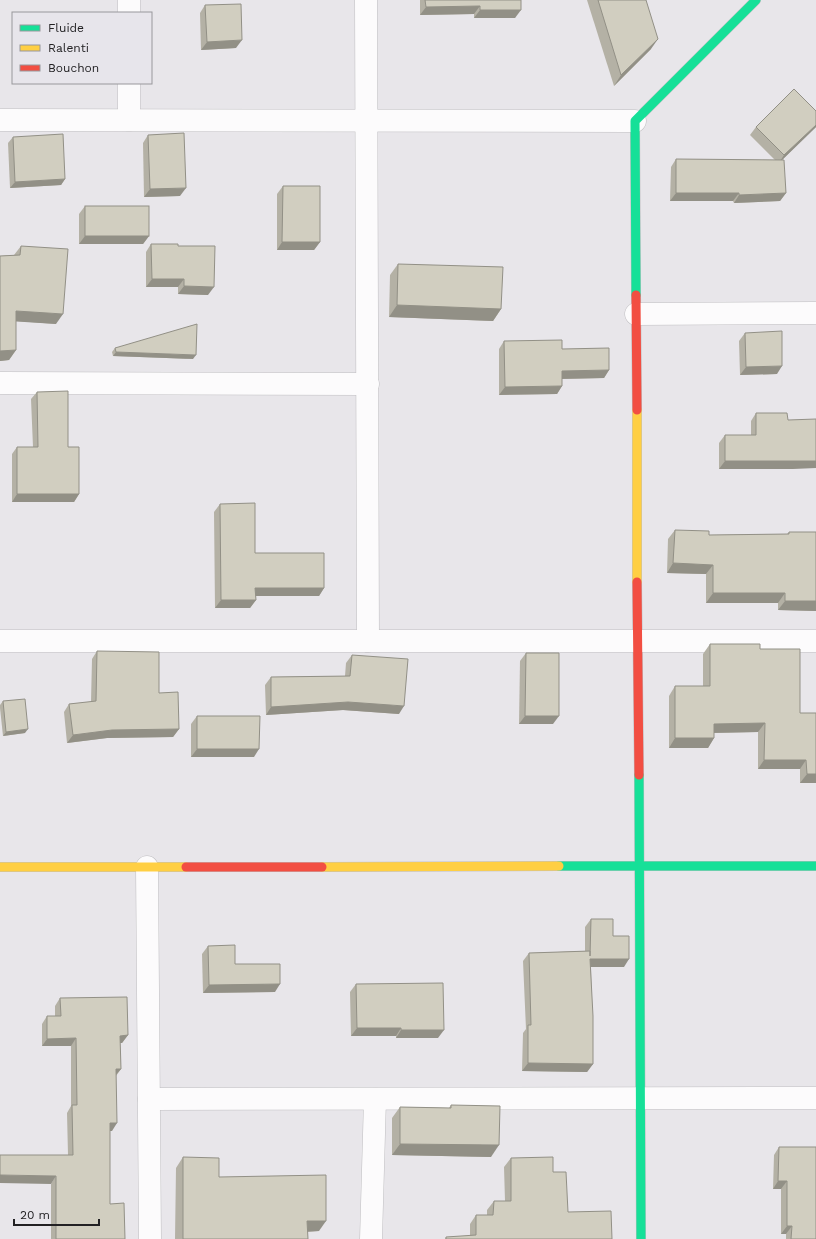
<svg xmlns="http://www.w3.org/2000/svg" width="816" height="1239" font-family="'Work Sans',sans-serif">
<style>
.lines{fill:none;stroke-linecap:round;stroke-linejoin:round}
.street-casing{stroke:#bfbec1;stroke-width:23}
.fast-casing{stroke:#bfbec1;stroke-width:10}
.slow-casing{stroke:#bfbec1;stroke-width:10}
.jam-casing{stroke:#bfbec1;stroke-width:10}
.street{stroke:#fcfbfc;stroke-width:22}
.fast{stroke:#16e098;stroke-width:9}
.slow{stroke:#ffcf43;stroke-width:9}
.jam{stroke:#f24e42;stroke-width:9}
.wall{fill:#b4b1a5}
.shaded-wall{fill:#929086}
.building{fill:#d1cec0;stroke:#929086}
</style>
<rect width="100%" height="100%" fill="#e8e6ea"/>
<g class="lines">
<defs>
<g id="street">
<polyline points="129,0 129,13"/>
<polyline points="366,0 368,641"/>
<polyline points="129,83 129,120"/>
<polyline points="0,120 635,121"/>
<polyline points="636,314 816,313"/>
<polyline points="0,383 368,384"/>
<polyline points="0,641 816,641"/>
<polyline points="147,867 150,1239"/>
<polyline points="149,1099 816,1098"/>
<polyline points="371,1239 375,1099"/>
</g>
<g id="fast">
<polyline points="636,295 635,121 756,0"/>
<polyline points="639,775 641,1239"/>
<polyline points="559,866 816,866"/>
</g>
<g id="slow">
<polyline points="637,410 637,582"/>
<polyline points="0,867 186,867"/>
<polyline points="322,867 559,866"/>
</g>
<g id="jam">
<polyline points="636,295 637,410"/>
<polyline points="637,582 639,775"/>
<polyline points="186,867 322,867"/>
</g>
</defs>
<use href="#street" class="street-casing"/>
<use href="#fast" class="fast-casing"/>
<use href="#slow" class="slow-casing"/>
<use href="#jam" class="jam-casing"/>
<use href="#street" class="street"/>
<use href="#fast" class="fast"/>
<use href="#slow" class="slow"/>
<use href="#jam" class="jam"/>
</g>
<g class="wall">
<polygon points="420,0 521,0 515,18 474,18 474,14 420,15"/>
<polygon points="587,0 646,0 651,49 614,86"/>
<polygon points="205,5 236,48 201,50 200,13"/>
<polygon points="756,127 816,127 782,160 786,193 780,201 734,203 733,201 670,201 671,167 676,159 775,160 750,135"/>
<polygon points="148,135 180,196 144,197 143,143"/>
<polygon points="13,137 65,179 61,185 10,188 8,143"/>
<polygon points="283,186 320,242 314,250 277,250 277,194"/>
<polygon points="85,206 149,236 143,244 79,244 79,214"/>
<polygon points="151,244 178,246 208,295 178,294 178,287 146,287 146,252"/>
<polygon points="21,246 56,324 16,321 16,350 9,360 0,361 0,256 14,255"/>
<polygon points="398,264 501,309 493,321 389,317 390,275"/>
<polygon points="745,333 777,374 740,375 739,341"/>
<polygon points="504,341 562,349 609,370 604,378 562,379 562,386 557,394 499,395 499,349"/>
<polygon points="115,348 193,359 113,356 112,352"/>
<polygon points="37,392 68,447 79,494 74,502 12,502 12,454 17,447 33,447 31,399"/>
<polygon points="756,413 788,420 793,469 719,469 719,443 725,435 751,435 751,421"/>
<polygon points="220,504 255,553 324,588 319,596 256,596 256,600 250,608 215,608 214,512"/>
<polygon points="675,530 709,535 787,534 789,532 816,611 778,610 778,603 706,603 706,574 667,573 668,539"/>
<polygon points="710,644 760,649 800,713 816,713 816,783 800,783 800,769 758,769 758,732 714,733 714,738 708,748 669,748 669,696 675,686 703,686 703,654"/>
<polygon points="97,651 159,693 179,729 173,737 107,738 67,743 64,712 69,704 91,702 92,659"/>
<polygon points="526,653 553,724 519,724 520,661"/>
<polygon points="352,655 399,714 343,710 266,715 265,685 271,677 345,676 346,663"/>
<polygon points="3,701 25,733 3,736 0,708 0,705"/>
<polygon points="197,716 254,757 191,757 191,724"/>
<polygon points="591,919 613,936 624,967 591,967 593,1064 587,1072 522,1071 523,1033 526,1029 523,961 529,953 585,951 585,927"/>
<polygon points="208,946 275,992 203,993 202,954"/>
<polygon points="356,984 438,1038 396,1038 396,1036 351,1036 350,992"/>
<polygon points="60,998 128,1035 122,1043 120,1043 121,1069 116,1076 112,1131 110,1131 110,1204 125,1239 51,1239 51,1184 68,1155 67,1113 71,1106 71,1046 42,1046 42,1024 47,1016 55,1016 55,1006"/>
<polygon points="451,1105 491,1157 392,1155 392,1118 400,1107 449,1108"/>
<polygon points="779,1147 816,1239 786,1239 786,1234 781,1234 781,1189 773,1189 774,1155"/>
<polygon points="183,1157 219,1177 319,1231 307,1232 308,1239 175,1239 176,1168"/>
<polygon points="511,1158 553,1172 568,1212 612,1239 445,1239 446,1237 470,1236 470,1224 476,1215 487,1215 487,1210 494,1201 505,1201 504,1167"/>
</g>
<g class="shaded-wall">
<polygon points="480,6 474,14 420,15 426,7"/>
<polygon points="480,10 521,10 515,18 474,18"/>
<polygon points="658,39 651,49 614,86 621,75"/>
<polygon points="242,40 236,48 201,50 207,42"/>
<polygon points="816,125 816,127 779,163 784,155"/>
<polygon points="65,179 61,185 10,188 15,182"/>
<polygon points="186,188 180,196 144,197 150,189"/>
<polygon points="676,193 739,193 733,201 670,201"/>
<polygon points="786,193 780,201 734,203 739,195"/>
<polygon points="85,236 149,236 143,244 79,244"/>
<polygon points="282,242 320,242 314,250 277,250"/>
<polygon points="152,279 184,279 178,287 146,287"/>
<polygon points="184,286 214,287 208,295 178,294"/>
<polygon points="397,305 501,309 493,321 389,317"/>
<polygon points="16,311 63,314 56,324 9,321"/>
<polygon points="16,350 9,360 0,361 0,351"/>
<polygon points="116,352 196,355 193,359 113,356"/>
<polygon points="782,366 777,374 740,375 746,367"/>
<polygon points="609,370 604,378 557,379 562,371"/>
<polygon points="562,386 557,394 499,395 505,387"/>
<polygon points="725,461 816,461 816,468 793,469 719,469"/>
<polygon points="17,494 79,494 74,502 12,502"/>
<polygon points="673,563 713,565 706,574 667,573"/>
<polygon points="255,588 324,588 319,596 250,596"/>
<polygon points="713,593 785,593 778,603 706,603"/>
<polygon points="221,600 256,600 250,608 215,608"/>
<polygon points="785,601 816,601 816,611 778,610"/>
<polygon points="348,702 404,706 399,714 343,710 266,715 271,707"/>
<polygon points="525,716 559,716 553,724 519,724"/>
<polygon points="765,723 758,732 708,733 714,724"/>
<polygon points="28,729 25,733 3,736 6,732"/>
<polygon points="179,729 173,737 107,738 67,743 73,735 112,730"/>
<polygon points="675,738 714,738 708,748 669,748"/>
<polygon points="197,749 259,749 254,757 191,757"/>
<polygon points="764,760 806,760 800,769 758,769"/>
<polygon points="807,774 816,774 816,783 800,783"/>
<polygon points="590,959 629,959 624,967 585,967"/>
<polygon points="280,984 275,992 203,993 209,985"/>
<polygon points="357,1028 401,1028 396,1036 351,1036"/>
<polygon points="401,1030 444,1030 438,1038 396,1038"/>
<polygon points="128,1035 122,1043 115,1043 120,1036"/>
<polygon points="76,1038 71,1046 42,1046 47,1039"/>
<polygon points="528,1063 593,1064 587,1072 522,1071"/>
<polygon points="116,1069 121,1069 115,1076"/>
<polygon points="110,1123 117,1123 112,1131 104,1131"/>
<polygon points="400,1144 499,1145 491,1157 392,1155"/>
<polygon points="0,1175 56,1176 51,1184 0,1183"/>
<polygon points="778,1181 787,1181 781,1189 773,1189"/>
<polygon points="307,1221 326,1221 319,1231 299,1232"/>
<polygon points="787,1226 792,1226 786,1234 781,1234"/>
</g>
<g class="building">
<polygon points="425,0 521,0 521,10 480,10 480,6 426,7"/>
<polygon points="598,0 646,0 658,39 621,75"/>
<polygon points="241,4 242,40 207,42 205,5"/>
<polygon points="794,89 816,111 816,125 784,155 756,127"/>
<polygon points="184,133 186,188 150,189 148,135"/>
<polygon points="63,134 65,179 15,182 13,137"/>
<polygon points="676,159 784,160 786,193 739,195 739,193 676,193"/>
<polygon points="283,186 320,186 320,242 282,242"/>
<rect x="85" y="206" width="64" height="30"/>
<polygon points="151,244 178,244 178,246 215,246 214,287 184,286 184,279 152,279"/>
<polygon points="21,246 68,249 63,314 16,311 16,350 0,351 0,256 20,255"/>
<polygon points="398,264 503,267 501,309 397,305"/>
<polygon points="197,324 196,355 116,352 115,348"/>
<polygon points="782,331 782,366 746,367 745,333"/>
<polygon points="562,340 562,349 609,348 609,370 562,371 562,386 505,387 504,341"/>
<polygon points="68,391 68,447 79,447 79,494 17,494 17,447 38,447 37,392"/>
<polygon points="756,413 787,413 788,420 816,419 816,461 725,461 725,435 756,435"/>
<polygon points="255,503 255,553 324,553 324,588 255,588 256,600 221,600 220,504"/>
<polygon points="675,530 709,531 709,535 789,534 789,532 816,532 816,601 785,601 785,593 713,593 713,565 673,563"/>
<polygon points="710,644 760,644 760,649 800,649 800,713 816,713 816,774 807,774 806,760 764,760 765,723 714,724 714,738 675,738 675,686 710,686"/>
<polygon points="97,651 159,652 159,693 178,692 179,729 112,730 73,735 69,704 96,701"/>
<polygon points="526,653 559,653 559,716 525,716"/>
<polygon points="352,655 408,659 404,706 348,702 271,707 271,677 350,676"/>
<polygon points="25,699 28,729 6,732 3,701"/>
<polygon points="197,716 260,716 259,749 197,749"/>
<polygon points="591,919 613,919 613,936 629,936 629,959 590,959 593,1016 593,1064 528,1063 528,1025 531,1025 529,953 590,951 590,956"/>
<polygon points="235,945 235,964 280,964 280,984 209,985 208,946"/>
<polygon points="443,983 444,1030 401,1030 401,1028 357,1028 356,984"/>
<polygon points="127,997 128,1035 120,1036 121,1069 116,1069 117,1123 110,1123 110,1204 124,1203 125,1239 56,1239 56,1176 0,1175 0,1155 73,1155 72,1105 77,1105 76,1038 47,1039 47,1016 61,1016 60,998"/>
<polygon points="451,1105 500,1106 499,1145 400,1144 400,1107 451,1108"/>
<polygon points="779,1147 816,1147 816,1239 791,1239 792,1226 787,1226 787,1181 778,1181"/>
<polygon points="183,1157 219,1158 219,1177 326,1175 326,1221 307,1221 308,1239 183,1239"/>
<polygon points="553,1157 553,1172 566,1172 568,1212 611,1211 612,1239 446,1239 446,1237 476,1235 476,1215 493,1215 494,1201 511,1201 511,1158"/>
</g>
<rect x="12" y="12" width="140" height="72" fill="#e7e5eb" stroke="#98979b"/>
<rect x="20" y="25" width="20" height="6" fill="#16e098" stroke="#98979b"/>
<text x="48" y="32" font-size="12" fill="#222123">Fluide</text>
<rect x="20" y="45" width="20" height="6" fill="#ffcf43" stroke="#98979b"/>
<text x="48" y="52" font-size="12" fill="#222123">Ralenti</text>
<rect x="20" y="65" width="20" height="6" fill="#f24e42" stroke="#98979b"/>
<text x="48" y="72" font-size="12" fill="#222123">Bouchon</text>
<path d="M14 1219v6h85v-6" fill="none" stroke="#222123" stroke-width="2"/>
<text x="20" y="1219" font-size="12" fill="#222123" stroke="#e7e5eb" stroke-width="3" paint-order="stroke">20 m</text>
</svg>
